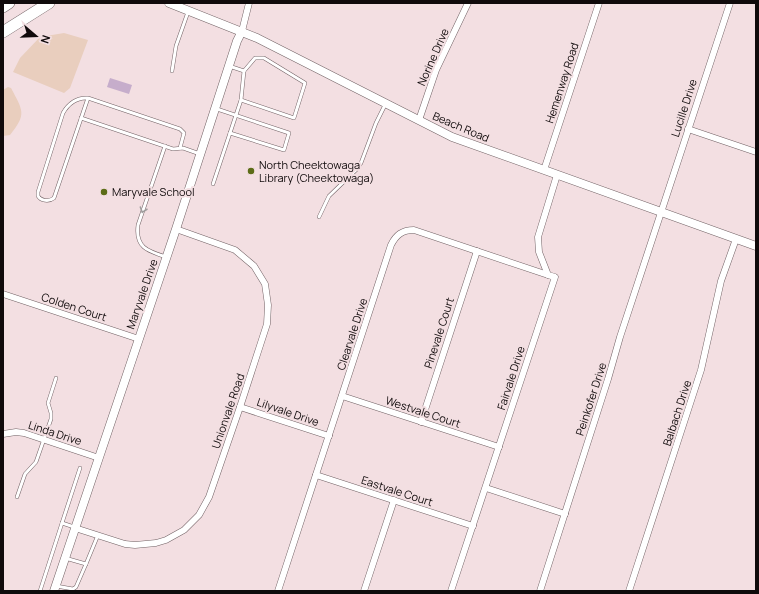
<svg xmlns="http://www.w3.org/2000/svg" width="759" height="594" font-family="Manrope,sans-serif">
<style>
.green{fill:#e9cebe}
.water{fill:#c6adcb}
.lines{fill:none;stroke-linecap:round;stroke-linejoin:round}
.lane-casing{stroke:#726265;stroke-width:4}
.street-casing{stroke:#726265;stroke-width:7}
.secondary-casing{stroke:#726265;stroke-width:9}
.highway-casing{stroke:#726265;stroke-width:12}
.lane{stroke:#fff;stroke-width:3}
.street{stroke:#fff;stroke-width:6}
.secondary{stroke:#fff;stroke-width:8}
.highway{stroke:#fff;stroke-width:11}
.oneway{stroke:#9f9d9d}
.poi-dot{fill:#5c6c17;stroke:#f3dfe2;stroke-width:1.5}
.labels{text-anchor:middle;stroke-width:4;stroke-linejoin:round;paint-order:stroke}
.street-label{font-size:11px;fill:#100a0b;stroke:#f3dfe2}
.poi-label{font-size:11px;fill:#100a0b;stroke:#f3dfe2;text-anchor:start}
</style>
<rect width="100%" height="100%" fill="#f3dfe2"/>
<g class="green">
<polygon points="64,33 88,40 70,88 64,93 13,72 20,58 40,37"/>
<path d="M8,87l3,1c12,23 16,26 -1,47l-7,1v-46z"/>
</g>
<polygon class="water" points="110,78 132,85 129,94 107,87"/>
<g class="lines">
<defs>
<g id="lane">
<polyline points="229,66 244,71 255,58 264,58 305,83 294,118 241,100"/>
<polyline points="172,71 176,46 188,12"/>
<path d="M88,98l-34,100c-5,4 -13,3 -16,-2v-4l25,-79c5,-9 14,-16 25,-15l92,31 4,4 -4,15"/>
<polyline points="217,109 289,133 284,150 230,133"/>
<polyline points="81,118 173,149 183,148 200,154"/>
<path d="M165,146l-27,79c-3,22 9,26 28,32"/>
<polyline points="213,184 241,100 244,71"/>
<polyline points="319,217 329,196 356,170 361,163 376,123 385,105"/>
<polyline points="17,497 25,474 36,462 51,419 51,413 48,403 56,378"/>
<polyline points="62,523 80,468"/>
<polyline points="65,558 86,564 98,535"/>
<polyline points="56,586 73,589 76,587 86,564"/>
<polyline points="40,591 62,523 74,527"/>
</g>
<g id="street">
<polyline points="242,31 249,3"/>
<polyline points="419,120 436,70 468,3"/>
<polyline points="688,129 756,152"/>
<polyline points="544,170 599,3"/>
<polyline points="3,294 139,339"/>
<polyline points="342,396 499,447"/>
<polyline points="240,407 329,436"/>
<polyline points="421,422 477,251"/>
<polyline points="3,434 16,432 24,433 99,458"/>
<polyline points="316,475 473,526"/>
<polyline points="486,488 565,514"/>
<polyline points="75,528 125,544 135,545 156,543 166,540 184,530 199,515 209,497 240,407 267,324 268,305 265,284 254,266 235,250 176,229"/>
<path d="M278,591l113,-346c5,-10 11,-15 23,-15l134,45"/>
<polyline points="364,591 394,500"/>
<polyline points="451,591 555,277 548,275 539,252 538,237 557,175"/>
<polyline points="540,591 608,379 620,337 730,3"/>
<polyline points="629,591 701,370 721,281 736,239"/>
</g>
<g id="secondary">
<polyline points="169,3 257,38 452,137 756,246"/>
<polyline points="54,591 176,229 237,41 242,31"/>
</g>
<g id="highway">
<polyline points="3,7 9,3"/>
<polyline points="3,32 49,3"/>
</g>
</defs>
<use href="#lane" class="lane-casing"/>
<use href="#street" class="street-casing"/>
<use href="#secondary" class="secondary-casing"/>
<use href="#highway" class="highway-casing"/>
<use href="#lane" class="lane"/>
<use href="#street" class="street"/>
<use href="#secondary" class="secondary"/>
<use href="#highway" class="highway"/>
</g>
<defs><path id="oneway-chevron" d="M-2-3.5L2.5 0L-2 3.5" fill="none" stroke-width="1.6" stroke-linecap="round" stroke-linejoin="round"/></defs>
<use class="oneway" href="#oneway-chevron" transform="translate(143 210) rotate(109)"/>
<g class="poi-dot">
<circle cx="251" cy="171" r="4"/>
<circle cx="104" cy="192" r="4"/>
</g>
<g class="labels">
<g class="street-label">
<text transform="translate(433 57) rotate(-66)" y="4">Norine Drive</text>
<text transform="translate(562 83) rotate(-72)" y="4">Hemenway Road</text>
<text transform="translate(684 108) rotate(-72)" y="4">Lucille Drive</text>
<text transform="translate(461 127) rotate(23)" y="4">Beach Road</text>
<text transform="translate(142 294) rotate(-71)" y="4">Maryvale Drive</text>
<text transform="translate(74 307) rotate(18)" y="4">Colden Court</text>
<text transform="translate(439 333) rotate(-72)" y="4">Pinevale Court</text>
<text transform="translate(352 334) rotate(-72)" y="4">Clearvale Drive</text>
<text transform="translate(511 378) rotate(-72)" y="4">Fairvale Drive</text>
<text transform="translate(591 399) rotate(-72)" y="4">Peinkofer Drive</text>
<text transform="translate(228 411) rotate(-71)" y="4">Unionvale Road</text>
<text transform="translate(288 412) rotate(19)" y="4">Lilyvale Drive</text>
<text transform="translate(423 412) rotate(18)" y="4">Westvale Court</text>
<text transform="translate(677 413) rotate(-72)" y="4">Balbach Drive</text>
<text transform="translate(55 433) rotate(18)" y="4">Linda Drive</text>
<text transform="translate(397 491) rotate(18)" y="4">Eastvale Court</text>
</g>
<g class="poi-label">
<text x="259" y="169">North Cheektowaga<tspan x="259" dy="13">Library (Cheektowaga)</tspan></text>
<text x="112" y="196">Maryvale School</text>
</g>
</g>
<rect width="759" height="594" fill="none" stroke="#100a0b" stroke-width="8"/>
<g transform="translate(36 36) rotate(109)" stroke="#f3dfe2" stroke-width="3" paint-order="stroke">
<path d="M0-3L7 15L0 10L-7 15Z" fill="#100a0b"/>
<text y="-6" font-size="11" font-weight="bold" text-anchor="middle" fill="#100a0b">N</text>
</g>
</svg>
